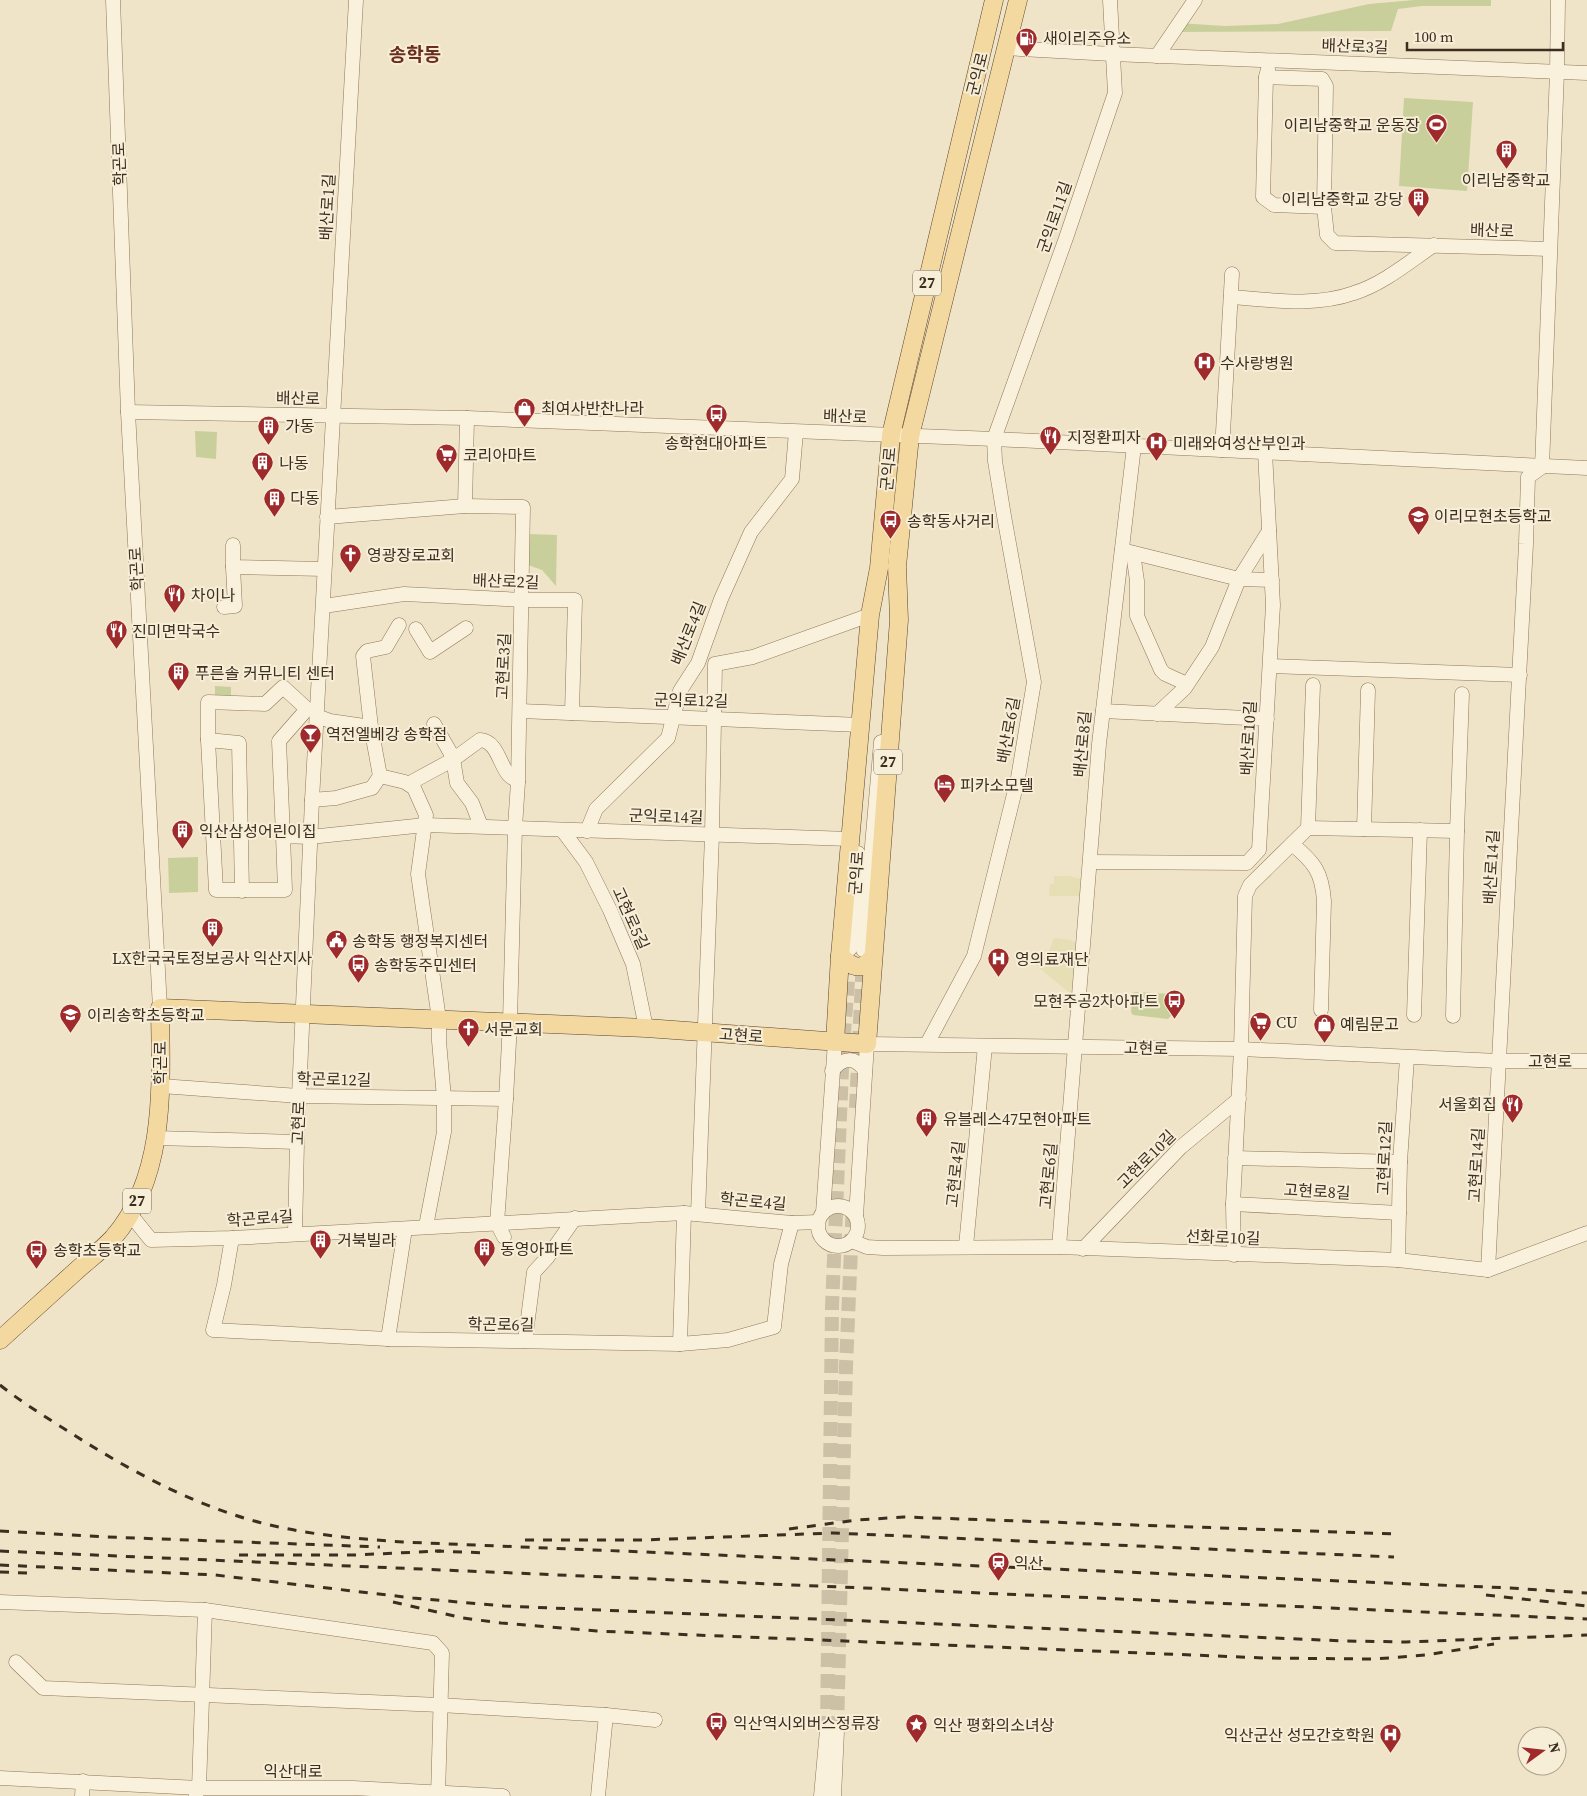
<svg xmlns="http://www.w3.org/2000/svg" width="1587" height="1796" font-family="'Source Serif 4','Noto Sans KR',serif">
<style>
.farmland{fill:#e6deb5}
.green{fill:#c9cf9b}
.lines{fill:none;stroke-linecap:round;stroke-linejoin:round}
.minor-tunnel{stroke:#ccc0a6;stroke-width:14;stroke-dasharray:14 7;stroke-linecap:butt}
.minor-casing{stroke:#8d765c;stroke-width:15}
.major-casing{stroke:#5b4430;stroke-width:19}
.minor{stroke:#faf1dc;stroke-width:14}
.major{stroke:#f3d9a0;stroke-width:18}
.rail{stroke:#3d2e20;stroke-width:3;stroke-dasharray:9 9;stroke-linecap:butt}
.labels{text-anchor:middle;stroke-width:4;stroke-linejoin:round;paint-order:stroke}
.shield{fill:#f7eed8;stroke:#756857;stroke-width:1}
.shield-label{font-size:15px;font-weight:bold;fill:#3d2e20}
.poi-label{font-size:16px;fill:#3d2e20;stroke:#f7eed8;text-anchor:start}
.street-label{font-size:16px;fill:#3d2e20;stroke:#f7eed8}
.quarter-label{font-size:19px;font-weight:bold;fill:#6b2e1e;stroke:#f7eed8}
</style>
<rect width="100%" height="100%" fill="#f0e4c8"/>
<g class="farmland">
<polygon points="1054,876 1069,876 1082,879 1080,896 1049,896 1050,884 1054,884"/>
<polygon points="1054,938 1071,940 1076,943 1072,995 1036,965 1047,956"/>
</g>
<g class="green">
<polygon points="1414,0 1491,0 1491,6 1422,6 1398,9 1391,31 1176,32 1178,23 1225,26 1278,24 1369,4"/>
<polygon points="1404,98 1473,102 1467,191 1399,186"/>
<polygon points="195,431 217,432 216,459 196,457"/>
<polygon points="529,534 557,535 556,586 542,570 528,565"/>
<polygon points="215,686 231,687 231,698 215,698"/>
<polygon points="198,857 198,892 169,893 168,858"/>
<polygon points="1136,992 1171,994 1173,997 1171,1016 1168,1019 1133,1015 1131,1012 1132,993"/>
</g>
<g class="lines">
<g class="minor-tunnel">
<polyline points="856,1108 863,958"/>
<polyline points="827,1730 832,1307 843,1045 850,955"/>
<polyline points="837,1731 846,1366 853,1202"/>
</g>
<defs>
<g id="minor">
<polyline points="113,0 128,412 160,1008"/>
<polyline points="1005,48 1112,54 1587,73"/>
<polyline points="1157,56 1195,0"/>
<polyline points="1268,69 1266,77 1263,197 1274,205 1324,207"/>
<polyline points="1266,77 1322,79 1326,86 1324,207 1327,235 1335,243 1549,249"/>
<path d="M1231,297c40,3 84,10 123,-4 29,-9 55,-31 80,-48"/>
<polyline points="128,412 467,418 994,439 1587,468"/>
<polyline points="1222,450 1232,274"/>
<polyline points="465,506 467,418"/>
<polyline points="327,517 465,506 523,507 518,782 515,827 510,1022 506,1099 497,1223 504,1237"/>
<polyline points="233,545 233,567 324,569"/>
<polyline points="1122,550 1239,579 1272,580"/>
<polyline points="1133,553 1137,581 1137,616 1161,670 1165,674 1187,684"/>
<polyline points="324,606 404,594 523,600 575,600 572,713"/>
<polyline points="224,607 235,606 233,567"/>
<polyline points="416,629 430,652 466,628"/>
<polyline points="1270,666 1520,675"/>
<polyline points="520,711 861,725"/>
<polyline points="1103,711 1267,719"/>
<polyline points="1157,714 1185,688 1212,647 1239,579 1269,531"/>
<polyline points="317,716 330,721 371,727 380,776 405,782 414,788 426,815 418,874 439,1019 439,1041 444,1098 444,1132 426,1226"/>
<polyline points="434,724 454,759"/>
<polyline points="371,727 363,656 367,651 386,647 399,625"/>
<polyline points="208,740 239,743 242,891"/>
<polyline points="450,762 454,765 457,783 472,803 481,826"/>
<path d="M408,784l46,-25 26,-19c17,1 19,23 28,34 2,3 7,5 10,8"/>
<polyline points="312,800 336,798 372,788 380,776"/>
<polyline points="1308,828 1457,831 1462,694"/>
<polyline points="1364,829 1368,690"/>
<polyline points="563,831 586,862 610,910 633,964 646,1028"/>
<polyline points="587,831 596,809 668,738 680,691 698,663 721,599 751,532 792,479 796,432"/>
<polyline points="283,836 285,890 216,890 208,740 208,702 265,704 283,687 307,709 279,741 283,836 310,837 425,825 850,839"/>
<path d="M1292,844c22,18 30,28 32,57l-3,109"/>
<polyline points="1090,862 1247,863 1259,850 1273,605 1265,452"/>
<polyline points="850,949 858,853"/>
<polyline points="863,950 881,742"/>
<polyline points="1414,1015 1420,830"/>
<polyline points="1453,1016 1457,831"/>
<polyline points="927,1044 974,956 1018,778 1034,682 1004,516 995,461 994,439 1066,238 1115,93 1110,0"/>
<path d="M832,1071c11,-14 23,-15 33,0"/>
<polyline points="161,1086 299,1096 506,1099"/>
<polyline points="155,1138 297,1142"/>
<polyline points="1235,1158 1400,1162"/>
<polyline points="1233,1204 1399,1213"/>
<circle cx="838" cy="1226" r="20"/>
<polyline points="823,1213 835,1042"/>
<polyline points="130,1214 151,1240 232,1238 684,1213 792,1223 818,1222"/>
<polyline points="698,1214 712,835 715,664 753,657 870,615"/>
<polyline points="856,1216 867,1044 1241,1049 1498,1061 1587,1061"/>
<polyline points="295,1233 297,1142 312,800 356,0"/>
<polyline points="232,1238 224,1285 213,1330 388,1339 680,1344 728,1340 774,1327 781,1264 792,1223"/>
<polyline points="852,1241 867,1247 883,1248 1059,1247 1398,1260 1488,1270 1587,1233"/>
<polyline points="966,1246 985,1046"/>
<polyline points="1059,1247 1099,744 1134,446"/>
<polyline points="1083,1249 1181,1147 1239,1099"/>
<polyline points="1234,1255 1233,1204 1241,1049 1245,896 1250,885 1308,828 1313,685"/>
<polyline points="1398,1260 1400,1162 1407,1058"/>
<polyline points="1488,1270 1526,544 1528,477 1542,467 1557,72 1558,0"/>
<polyline points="388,1339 405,1229"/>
<polyline points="525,1341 534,1272 547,1258 575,1218"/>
<polyline points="680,1344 684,1213"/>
<polyline points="0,1602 205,1610 433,1643 442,1653 438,1796"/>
<polyline points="16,1662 43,1688 440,1705 606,1715 655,1720"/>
<polyline points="0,1778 199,1788 353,1788 503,1796"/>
<polyline points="196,1795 199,1788 205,1610"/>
<polyline points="82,1796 83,1781"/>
<polyline points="598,1796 606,1715"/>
<polyline points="821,1796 827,1730"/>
<polyline points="834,1796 837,1731"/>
</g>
<g id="major">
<path d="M840,956c12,11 21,16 32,2"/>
<polyline points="835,1042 840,956 870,615 879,568 891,435 994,0"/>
<path d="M0,1340c25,-23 51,-46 76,-69 12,-11 26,-21 37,-33 54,-62 48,-154 47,-230l486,20 221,16 32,-424 -2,-54 13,-130 108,-436"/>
</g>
</defs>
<use href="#minor" class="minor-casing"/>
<use href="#major" class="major-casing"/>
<use href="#minor" class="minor"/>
<use href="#major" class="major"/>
<g class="rail">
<path d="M0,1385c20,16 41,29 63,43 65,42 139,83 216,99 41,9 83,12 124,15l1107,46 77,5"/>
<polyline points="789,1529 857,1520 904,1517 1396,1534"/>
<polyline points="0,1531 107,1537 380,1547"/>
<polyline points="525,1540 642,1540 833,1533 1394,1557"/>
<polyline points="0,1551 1587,1619"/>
<polyline points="435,1551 489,1553"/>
<polyline points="239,1555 354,1555 441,1551"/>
<polyline points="0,1565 215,1575 413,1598 504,1606 1346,1641 1406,1642 1587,1635"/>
<polyline points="0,1572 28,1573"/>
<polyline points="1486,1595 1587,1606"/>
<polyline points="393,1602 463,1618 501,1623 597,1631 1266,1658 1375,1659 1426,1655 1494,1644"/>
</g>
</g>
<defs>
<symbol id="fuel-pin" viewBox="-11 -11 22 30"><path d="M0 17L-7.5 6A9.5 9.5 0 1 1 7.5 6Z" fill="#9e2a2b" stroke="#f7eed8"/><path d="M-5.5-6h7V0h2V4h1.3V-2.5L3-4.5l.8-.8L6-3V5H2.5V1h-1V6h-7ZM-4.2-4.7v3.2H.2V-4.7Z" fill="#fff"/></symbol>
<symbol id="stadium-pin" viewBox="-11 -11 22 30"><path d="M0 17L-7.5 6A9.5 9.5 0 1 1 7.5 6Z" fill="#9e2a2b" stroke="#f7eed8"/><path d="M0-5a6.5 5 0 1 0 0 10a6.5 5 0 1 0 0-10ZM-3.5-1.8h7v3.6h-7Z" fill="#fff"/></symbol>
<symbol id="building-pin" viewBox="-11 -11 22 30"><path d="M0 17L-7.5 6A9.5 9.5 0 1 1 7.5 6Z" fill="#9e2a2b" stroke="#f7eed8"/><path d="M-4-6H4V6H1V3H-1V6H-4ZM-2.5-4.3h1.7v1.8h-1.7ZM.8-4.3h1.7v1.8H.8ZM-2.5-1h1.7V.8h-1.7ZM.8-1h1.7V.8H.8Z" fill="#fff"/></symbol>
<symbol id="hospital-pin" viewBox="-11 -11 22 30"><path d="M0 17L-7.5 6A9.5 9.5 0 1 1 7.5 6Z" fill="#9e2a2b" stroke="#f7eed8"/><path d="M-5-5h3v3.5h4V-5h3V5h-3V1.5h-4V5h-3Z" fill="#fff"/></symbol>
<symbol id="shop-pin" viewBox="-11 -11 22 30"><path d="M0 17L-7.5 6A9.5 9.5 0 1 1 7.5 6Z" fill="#9e2a2b" stroke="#f7eed8"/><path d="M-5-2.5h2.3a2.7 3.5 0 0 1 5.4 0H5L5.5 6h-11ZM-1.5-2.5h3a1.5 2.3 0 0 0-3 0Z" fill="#fff"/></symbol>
<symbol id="bus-pin" viewBox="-11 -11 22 30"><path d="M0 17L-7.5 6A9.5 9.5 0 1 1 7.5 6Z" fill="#9e2a2b" stroke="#f7eed8"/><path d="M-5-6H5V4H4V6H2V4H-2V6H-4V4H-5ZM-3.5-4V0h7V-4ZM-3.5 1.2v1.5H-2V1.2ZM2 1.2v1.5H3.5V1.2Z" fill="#fff"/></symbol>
<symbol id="restaurant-pin" viewBox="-11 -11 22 30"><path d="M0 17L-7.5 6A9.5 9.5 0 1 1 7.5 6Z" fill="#9e2a2b" stroke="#f7eed8"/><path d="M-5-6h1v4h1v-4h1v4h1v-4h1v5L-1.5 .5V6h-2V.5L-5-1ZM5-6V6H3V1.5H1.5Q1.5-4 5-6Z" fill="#fff"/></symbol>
<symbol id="supermarket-pin" viewBox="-11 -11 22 30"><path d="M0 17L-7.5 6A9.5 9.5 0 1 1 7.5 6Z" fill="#9e2a2b" stroke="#f7eed8"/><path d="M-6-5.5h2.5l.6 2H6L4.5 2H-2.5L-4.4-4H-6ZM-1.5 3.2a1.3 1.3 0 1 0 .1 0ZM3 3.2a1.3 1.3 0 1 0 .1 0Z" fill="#fff"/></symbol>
<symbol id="school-pin" viewBox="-11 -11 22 30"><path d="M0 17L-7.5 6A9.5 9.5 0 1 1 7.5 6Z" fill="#9e2a2b" stroke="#f7eed8"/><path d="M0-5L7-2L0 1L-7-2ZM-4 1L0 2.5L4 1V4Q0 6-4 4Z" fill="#fff"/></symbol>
<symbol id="church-pin" viewBox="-11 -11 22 30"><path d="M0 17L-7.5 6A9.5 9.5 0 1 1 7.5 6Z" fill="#9e2a2b" stroke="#f7eed8"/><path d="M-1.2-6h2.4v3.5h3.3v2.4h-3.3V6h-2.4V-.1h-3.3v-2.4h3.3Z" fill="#fff"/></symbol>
<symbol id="bar-pin" viewBox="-11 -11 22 30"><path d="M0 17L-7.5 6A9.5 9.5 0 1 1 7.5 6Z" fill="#9e2a2b" stroke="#f7eed8"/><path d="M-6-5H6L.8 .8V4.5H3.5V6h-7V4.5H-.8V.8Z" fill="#fff"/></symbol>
<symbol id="hotel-pin" viewBox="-11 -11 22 30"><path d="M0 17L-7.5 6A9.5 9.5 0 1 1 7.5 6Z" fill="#9e2a2b" stroke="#f7eed8"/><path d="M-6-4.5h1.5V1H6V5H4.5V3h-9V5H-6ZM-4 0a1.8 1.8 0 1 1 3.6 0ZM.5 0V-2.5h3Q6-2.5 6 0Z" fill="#fff"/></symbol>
<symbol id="civic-pin" viewBox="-11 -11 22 30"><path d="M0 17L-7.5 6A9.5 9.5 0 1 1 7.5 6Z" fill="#9e2a2b" stroke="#f7eed8"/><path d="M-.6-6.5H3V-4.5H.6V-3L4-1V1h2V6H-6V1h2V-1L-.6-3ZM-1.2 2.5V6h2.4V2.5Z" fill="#fff"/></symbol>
<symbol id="station-pin" viewBox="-11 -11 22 30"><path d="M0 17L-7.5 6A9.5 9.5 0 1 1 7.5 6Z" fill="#9e2a2b" stroke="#f7eed8"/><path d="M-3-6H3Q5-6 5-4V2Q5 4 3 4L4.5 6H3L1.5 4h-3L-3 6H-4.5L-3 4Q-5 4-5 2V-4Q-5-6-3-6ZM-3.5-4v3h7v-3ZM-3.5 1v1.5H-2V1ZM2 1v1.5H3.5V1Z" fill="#fff"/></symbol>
<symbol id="sight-pin" viewBox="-11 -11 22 30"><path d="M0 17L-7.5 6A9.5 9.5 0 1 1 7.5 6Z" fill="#9e2a2b" stroke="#f7eed8"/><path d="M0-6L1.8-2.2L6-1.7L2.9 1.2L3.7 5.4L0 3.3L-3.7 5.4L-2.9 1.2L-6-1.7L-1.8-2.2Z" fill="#fff"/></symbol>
</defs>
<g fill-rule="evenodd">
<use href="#fuel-pin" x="1014" y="26" width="25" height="34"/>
<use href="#stadium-pin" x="1424" y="112" width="25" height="34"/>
<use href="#building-pin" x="1494" y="138" width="25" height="34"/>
<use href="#building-pin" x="1406" y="186" width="25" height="34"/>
<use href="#hospital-pin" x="1192" y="350" width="25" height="34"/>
<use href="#shop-pin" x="512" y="396" width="25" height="34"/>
<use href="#bus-pin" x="704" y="402" width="25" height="34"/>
<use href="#building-pin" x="256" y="414" width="25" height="34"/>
<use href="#restaurant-pin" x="1038" y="424" width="25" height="34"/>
<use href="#hospital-pin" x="1144" y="430" width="25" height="34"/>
<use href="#supermarket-pin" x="434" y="442" width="25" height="34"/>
<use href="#building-pin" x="250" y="450" width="25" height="34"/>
<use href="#building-pin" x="262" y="486" width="25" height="34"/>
<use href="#school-pin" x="1406" y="504" width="25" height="34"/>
<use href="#bus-pin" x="878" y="508" width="25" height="34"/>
<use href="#church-pin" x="338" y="542" width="25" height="34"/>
<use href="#restaurant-pin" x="162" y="582" width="25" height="34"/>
<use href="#restaurant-pin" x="104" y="618" width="25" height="34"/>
<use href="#building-pin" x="166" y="660" width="25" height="34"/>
<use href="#bar-pin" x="298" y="722" width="25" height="34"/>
<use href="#hotel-pin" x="932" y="772" width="25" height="34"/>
<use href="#building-pin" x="170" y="818" width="25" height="34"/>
<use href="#building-pin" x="200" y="916" width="25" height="34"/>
<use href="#civic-pin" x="324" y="928" width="25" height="34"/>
<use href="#hospital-pin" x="986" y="946" width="25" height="34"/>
<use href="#bus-pin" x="346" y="952" width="25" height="34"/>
<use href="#bus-pin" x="1162" y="988" width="25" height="34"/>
<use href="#school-pin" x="58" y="1002" width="25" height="34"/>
<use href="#supermarket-pin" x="1248" y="1010" width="25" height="34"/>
<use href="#shop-pin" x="1312" y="1012" width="25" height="34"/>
<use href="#church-pin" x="456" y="1016" width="25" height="34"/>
<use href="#restaurant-pin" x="1500" y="1092" width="25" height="34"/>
<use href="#building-pin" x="914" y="1106" width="25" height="34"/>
<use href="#building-pin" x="308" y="1228" width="25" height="34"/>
<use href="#building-pin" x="472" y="1236" width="25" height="34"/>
<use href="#bus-pin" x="24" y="1238" width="25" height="34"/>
<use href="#station-pin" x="986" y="1550" width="25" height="34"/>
<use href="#bus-pin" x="704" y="1710" width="25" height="34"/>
<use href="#sight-pin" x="904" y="1712" width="25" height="34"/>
<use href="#hospital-pin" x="1378" y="1722" width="25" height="34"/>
</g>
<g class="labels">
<g class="shield">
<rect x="913" y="270.5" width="28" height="25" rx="4"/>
<rect x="874" y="749.5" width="28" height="25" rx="4"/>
<rect x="123" y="1188.5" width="28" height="25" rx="4"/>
</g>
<g class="shield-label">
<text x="927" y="288">27</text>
<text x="888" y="767">27</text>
<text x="137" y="1206">27</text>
</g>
<g class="poi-label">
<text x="1043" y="44">새이리주유소</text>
<text x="1420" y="131" text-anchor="end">이리남중학교 운동장</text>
<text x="1506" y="186" text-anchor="middle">이리남중학교</text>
<text x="1403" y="205" text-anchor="end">이리남중학교 강당</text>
<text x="1220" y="369">수사랑병원</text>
<text x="541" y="414">최여사반찬나라</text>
<text x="285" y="432">가동</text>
<text x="1067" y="443">지정환피자</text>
<text x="716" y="449" text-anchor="middle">송학현대아파트</text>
<text x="1173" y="449">미래와여성산부인과</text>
<text x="463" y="461">코리아마트</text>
<text x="279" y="469">나동</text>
<text x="290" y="504">다동</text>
<text x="1434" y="522">이리모현초등학교</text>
<text x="907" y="527">송학동사거리</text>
<text x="367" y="561">영광장로교회</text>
<text x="191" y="601">차이나</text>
<text x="132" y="637">진미면막국수</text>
<text x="195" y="679">푸른솔 커뮤니티 센터</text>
<text x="326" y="740">역전엘베강 송학점</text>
<text x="960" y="791">피카소모텔</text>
<text x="199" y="837">익산삼성어린이집</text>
<text x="352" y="947">송학동 행정복지센터</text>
<text x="212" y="964" text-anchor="middle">LX한국국토정보공사 익산지사</text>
<text x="1015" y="965">영의료재단</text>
<text x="374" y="971">송학동주민센터</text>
<text x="1159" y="1007" text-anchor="end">모현주공2차아파트</text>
<text x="87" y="1021">이리송학초등학교</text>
<text x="1276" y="1028">CU</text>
<text x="1340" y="1030">예림문고</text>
<text x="484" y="1035">서문교회</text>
<text x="1497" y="1110" text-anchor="end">서울회집</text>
<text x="943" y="1125">유블레스47모현아파트</text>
<text x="337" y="1246">거북빌라</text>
<text x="500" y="1255">동영아파트</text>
<text x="53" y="1256">송학초등학교</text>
<text x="1014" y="1569">익산</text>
<text x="733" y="1729">익산역시외버스정류장</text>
<text x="933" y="1731">익산 평화의소녀상</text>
<text x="1375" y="1741" text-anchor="end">익산군산 성모간호학원</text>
</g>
<g class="street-label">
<text transform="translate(1355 46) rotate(2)" y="6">배산로3길</text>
<text transform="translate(977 74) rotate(-76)" y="6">군익로</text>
<text transform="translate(119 164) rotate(-92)" y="6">학곤로</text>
<text transform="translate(327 207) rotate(-87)" y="6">배산로1길</text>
<text transform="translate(1054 217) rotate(-71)" y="6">군익로11길</text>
<text transform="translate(1492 230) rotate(2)" y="6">배산로</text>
<text transform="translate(298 398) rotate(1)" y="6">배산로</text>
<text transform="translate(845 416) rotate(2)" y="6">배산로</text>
<text transform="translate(888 469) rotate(-85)" y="6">군익로</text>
<text transform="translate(136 569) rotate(-93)" y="6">학곤로</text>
<text transform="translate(506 581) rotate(2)" y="6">배산로2길</text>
<text transform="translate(688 633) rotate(-68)" y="6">배산로4길</text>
<text transform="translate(503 666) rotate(-88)" y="6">고현로3길</text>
<text transform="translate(691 700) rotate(1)" y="6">군익로12길</text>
<text transform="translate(1008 730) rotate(-80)" y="6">배산로6길</text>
<text transform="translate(1248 738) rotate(-87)" y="6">배산로10길</text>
<text transform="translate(1082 744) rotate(-85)" y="6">배산로8길</text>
<text transform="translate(666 816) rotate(2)" y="6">군익로14길</text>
<text transform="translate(1491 867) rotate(-87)" y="6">배산로14길</text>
<text transform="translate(856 873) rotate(-86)" y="6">군익로</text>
<text transform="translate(631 918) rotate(66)" y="6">고현로5길</text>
<text transform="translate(741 1035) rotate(4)" y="6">고현로</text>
<text transform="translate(1146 1048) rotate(1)" y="6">고현로</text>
<text x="1550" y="1067">고현로</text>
<text transform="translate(160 1063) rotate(-90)" y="6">학곤로</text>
<text transform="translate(334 1079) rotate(1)" y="6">학곤로12길</text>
<text transform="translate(298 1123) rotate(-88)" y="6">고현로</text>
<text transform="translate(1384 1158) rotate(-88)" y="6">고현로12길</text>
<text transform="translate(1146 1159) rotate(-45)" y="6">고현로10길</text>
<text transform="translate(1476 1165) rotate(-87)" y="6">고현로14길</text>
<text transform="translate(955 1174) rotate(-84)" y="6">고현로4길</text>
<text transform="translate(1048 1176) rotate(-85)" y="6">고현로6길</text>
<text transform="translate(1317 1191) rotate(3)" y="6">고현로8길</text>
<text transform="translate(753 1201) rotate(5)" y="6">학곤로4길</text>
<text transform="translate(260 1218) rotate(-4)" y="6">학곤로4길</text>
<text transform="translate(1223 1237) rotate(2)" y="6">선화로10길</text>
<text transform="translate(501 1324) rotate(1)" y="6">학곤로6길</text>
<text x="293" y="1777">익산대로</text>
</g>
<g class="quarter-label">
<text x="415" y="61">송학동</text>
</g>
</g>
<g transform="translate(1542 1751) rotate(75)"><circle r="24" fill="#f7eed8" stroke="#ada18e"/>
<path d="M0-4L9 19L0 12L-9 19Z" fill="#9e2a2b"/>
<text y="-8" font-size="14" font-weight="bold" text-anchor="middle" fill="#3d2e20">N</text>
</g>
<path d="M1407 42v8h156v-8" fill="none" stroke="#3d2e20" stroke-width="2.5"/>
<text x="1414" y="42" font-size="15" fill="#3d2e20" stroke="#f7eed8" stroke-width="4" paint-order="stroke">100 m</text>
</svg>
